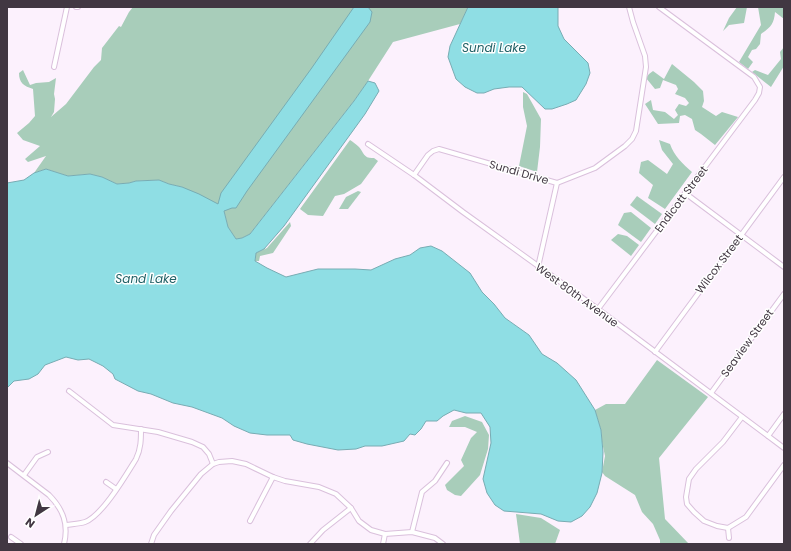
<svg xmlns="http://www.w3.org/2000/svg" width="791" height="551" font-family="Poppins,sans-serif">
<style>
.green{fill:#a8cdba}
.water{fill:#8fdee4;stroke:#78acb3}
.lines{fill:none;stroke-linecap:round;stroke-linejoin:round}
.street-casing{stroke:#dac0dc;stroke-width:6}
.street{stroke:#fff;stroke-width:4}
.labels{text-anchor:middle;stroke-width:3;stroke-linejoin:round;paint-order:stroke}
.street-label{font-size:11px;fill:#413742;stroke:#fff}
.water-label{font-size:12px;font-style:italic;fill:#226267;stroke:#fff}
</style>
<rect width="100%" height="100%" fill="#fcf1fd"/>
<g class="green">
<path d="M133,7h335l-8,17 -67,18 -25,39 -14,20 -104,133 -8,4 -6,1 -8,-12 -4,-16 -42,-24 -13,-3 -10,-4 -23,1 -7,2 -12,1 -15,-7 -12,-3 -22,2 -22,-7 -12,4 12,-17 -18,6 -3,-3 15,-13 -17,-6 -6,-7 12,-10 6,-7 -2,-27c-9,-3 -14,-6 -14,-16l4,-3 7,15 6,-2 13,-1 7,-4 -2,16 1,5 -1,13 -3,5 15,-13 28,-37 7,-7 1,-12 17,-22 2,1 8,-15z"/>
<polygon points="737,7 747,7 744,23 729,25 723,31 729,18"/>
<path d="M758,7h26v12l-9,-7c-1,12 -4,15 -14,22l-1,10 -4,5 -4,1 -4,7 5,5 -5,7 -9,-7 22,-37z"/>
<polygon points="784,47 784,66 771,87 752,72 755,70 768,75 781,59 780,52"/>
<polygon points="672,64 694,82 703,91 704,101 702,107 716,116 722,112 738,117 715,145 701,134 695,130 692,119 685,115 680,116 679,123 658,124 645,104 651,100 653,110 665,112 674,119 678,115 675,110 679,104 686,106 689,103 685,98 675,94 678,89 676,85 663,80 660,88 655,89 646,78 649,74 653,71 664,79"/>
<polygon points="523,92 527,94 541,119 540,147 537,172 519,166 527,126 523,107"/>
<path d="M350,140c3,2 6,4 9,7 5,6 5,12 15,11l4,3 -17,23 -17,10 -9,2 -12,20 -15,-1 -8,-6z"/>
<path d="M659,140l11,4c4,12 13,20 22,28l-27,37 -17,-11 5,-13 -14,-12 2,-11 7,-2 19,14 6,-10 -11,-14z"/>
<polygon points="358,191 361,192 348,209 339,209 346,197"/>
<polygon points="637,196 662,214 655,224 630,205"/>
<polygon points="631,212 651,228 641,242 618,225 624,213"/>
<polygon points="290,222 291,226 273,253 260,256 259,261 255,261 256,253 267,248"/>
<polygon points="618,234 627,236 639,245 631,256 611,240"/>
<polygon points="657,360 708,397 659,458 665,519 689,544 660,544 660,540 653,524 642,512 635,495 605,476 602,472 605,456 602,442 601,430 595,410 606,404 625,404"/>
<polygon points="465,416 482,422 489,435 488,449 480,475 461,496 455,495 447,490 445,485 464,466 461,460 471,438 477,432 465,427 449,427 452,421"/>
<polygon points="516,514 541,518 560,530 555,544 520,544"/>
</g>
<g class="water">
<polygon points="354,7 368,7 372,12 370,22 247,191 236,208 232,208 224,211 228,227 236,239 242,238 250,234 354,101 368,81 375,83 379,91 365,114 284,226 264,249 256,253 255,261 267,268 286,277 318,269 355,269 371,270 395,259 410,255 420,248 431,246 442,251 470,273 482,292 494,304 505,318 529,335 542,354 557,363 576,380 595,410 601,430 603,452 602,473 597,493 590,507 582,516 571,522 558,521 541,514 504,511 495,505 487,493 483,479 491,443 490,427 481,413 466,413 454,410 443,416 437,421 426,421 421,429 415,435 410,434 404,441 382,446 365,446 356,449 338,450 307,444 293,440 290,435 267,435 250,433 234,426 222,418 192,407 173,403 151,394 138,391 115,379 113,374 103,366 89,359 78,360 66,357 45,365 38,374 29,379 14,381 7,388 7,183 24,180 34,173 46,169 68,176 90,174 102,177 117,184 129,183 136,181 159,180 169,184 182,187 199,194 218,204 221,193 311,69"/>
<polygon points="468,7 558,7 558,26 564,39 588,63 590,73 586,84 576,100 567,104 552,109 545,109 522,87 509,87 494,89 484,93 477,93 465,87 456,79 448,57 450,46"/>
</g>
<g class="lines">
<defs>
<g id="street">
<polyline points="76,7 78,7"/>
<polyline points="54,67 67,7"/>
<polyline points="368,144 414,175 463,212 598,309 784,448"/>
<polyline points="414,175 428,155 433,151 439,149 557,183 595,168 625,146 632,139 636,131 646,67 645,56 633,22 629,7"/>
<polyline points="685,193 784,267"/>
<polyline points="538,267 557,183"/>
<polyline points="598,309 755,100 759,93 760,87 754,77 659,7"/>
<polyline points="655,352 784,177"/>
<polyline points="69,391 113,425 158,432 192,442 203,447 209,454 213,464"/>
<polyline points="711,393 784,294"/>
<polyline points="742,417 723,442 696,469 689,479 686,497 687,504 694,512 704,521 717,526 728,528 746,517 784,465"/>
<polyline points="768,436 784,414"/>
<path d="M7,463l42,32c14,14 20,29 15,49"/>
<polyline points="24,475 37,457 48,452"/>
<polyline points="106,482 116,489"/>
<polyline points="250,521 273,477"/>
<path d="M66,525c6,-1 13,-1 19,-3 17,-6 41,-47 51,-63 5,-10 5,-20 5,-30"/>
<polyline points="728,528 729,538"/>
<polyline points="412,532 422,492 435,481 447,463"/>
<polyline points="11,537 21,544"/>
<polyline points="151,544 154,535 171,511 201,474 213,464 219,462 232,461 246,464 273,477 285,481 319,487 336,494 351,508 359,521 371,530 385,534 412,532 435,538 443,544"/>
<polyline points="310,544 323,530 351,508"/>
<polyline points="383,544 385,534"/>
</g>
</defs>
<use href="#street" class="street-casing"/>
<use href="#street" class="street"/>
</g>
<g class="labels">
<g class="street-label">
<text transform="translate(519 172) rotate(16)" y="4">Sundi Drive</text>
<text transform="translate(681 199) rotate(-53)" y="4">Endicott Street</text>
<text transform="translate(719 264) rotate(-53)" y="4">Wilcox Street</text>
<text transform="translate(577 295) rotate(36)" y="4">West 80th Avenue</text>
<text transform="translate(747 343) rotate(-54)" y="4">Seaview Street</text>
</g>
<g class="water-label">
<text x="494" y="52">Sundi Lake</text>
<text x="146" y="283">Sand Lake</text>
</g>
</g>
<rect width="791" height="551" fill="none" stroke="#413742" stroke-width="16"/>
<g transform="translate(36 515) rotate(216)" stroke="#ffffff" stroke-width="3" paint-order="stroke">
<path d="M0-3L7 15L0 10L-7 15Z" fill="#413742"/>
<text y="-6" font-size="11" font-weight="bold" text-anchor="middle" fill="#413742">N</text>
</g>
</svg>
